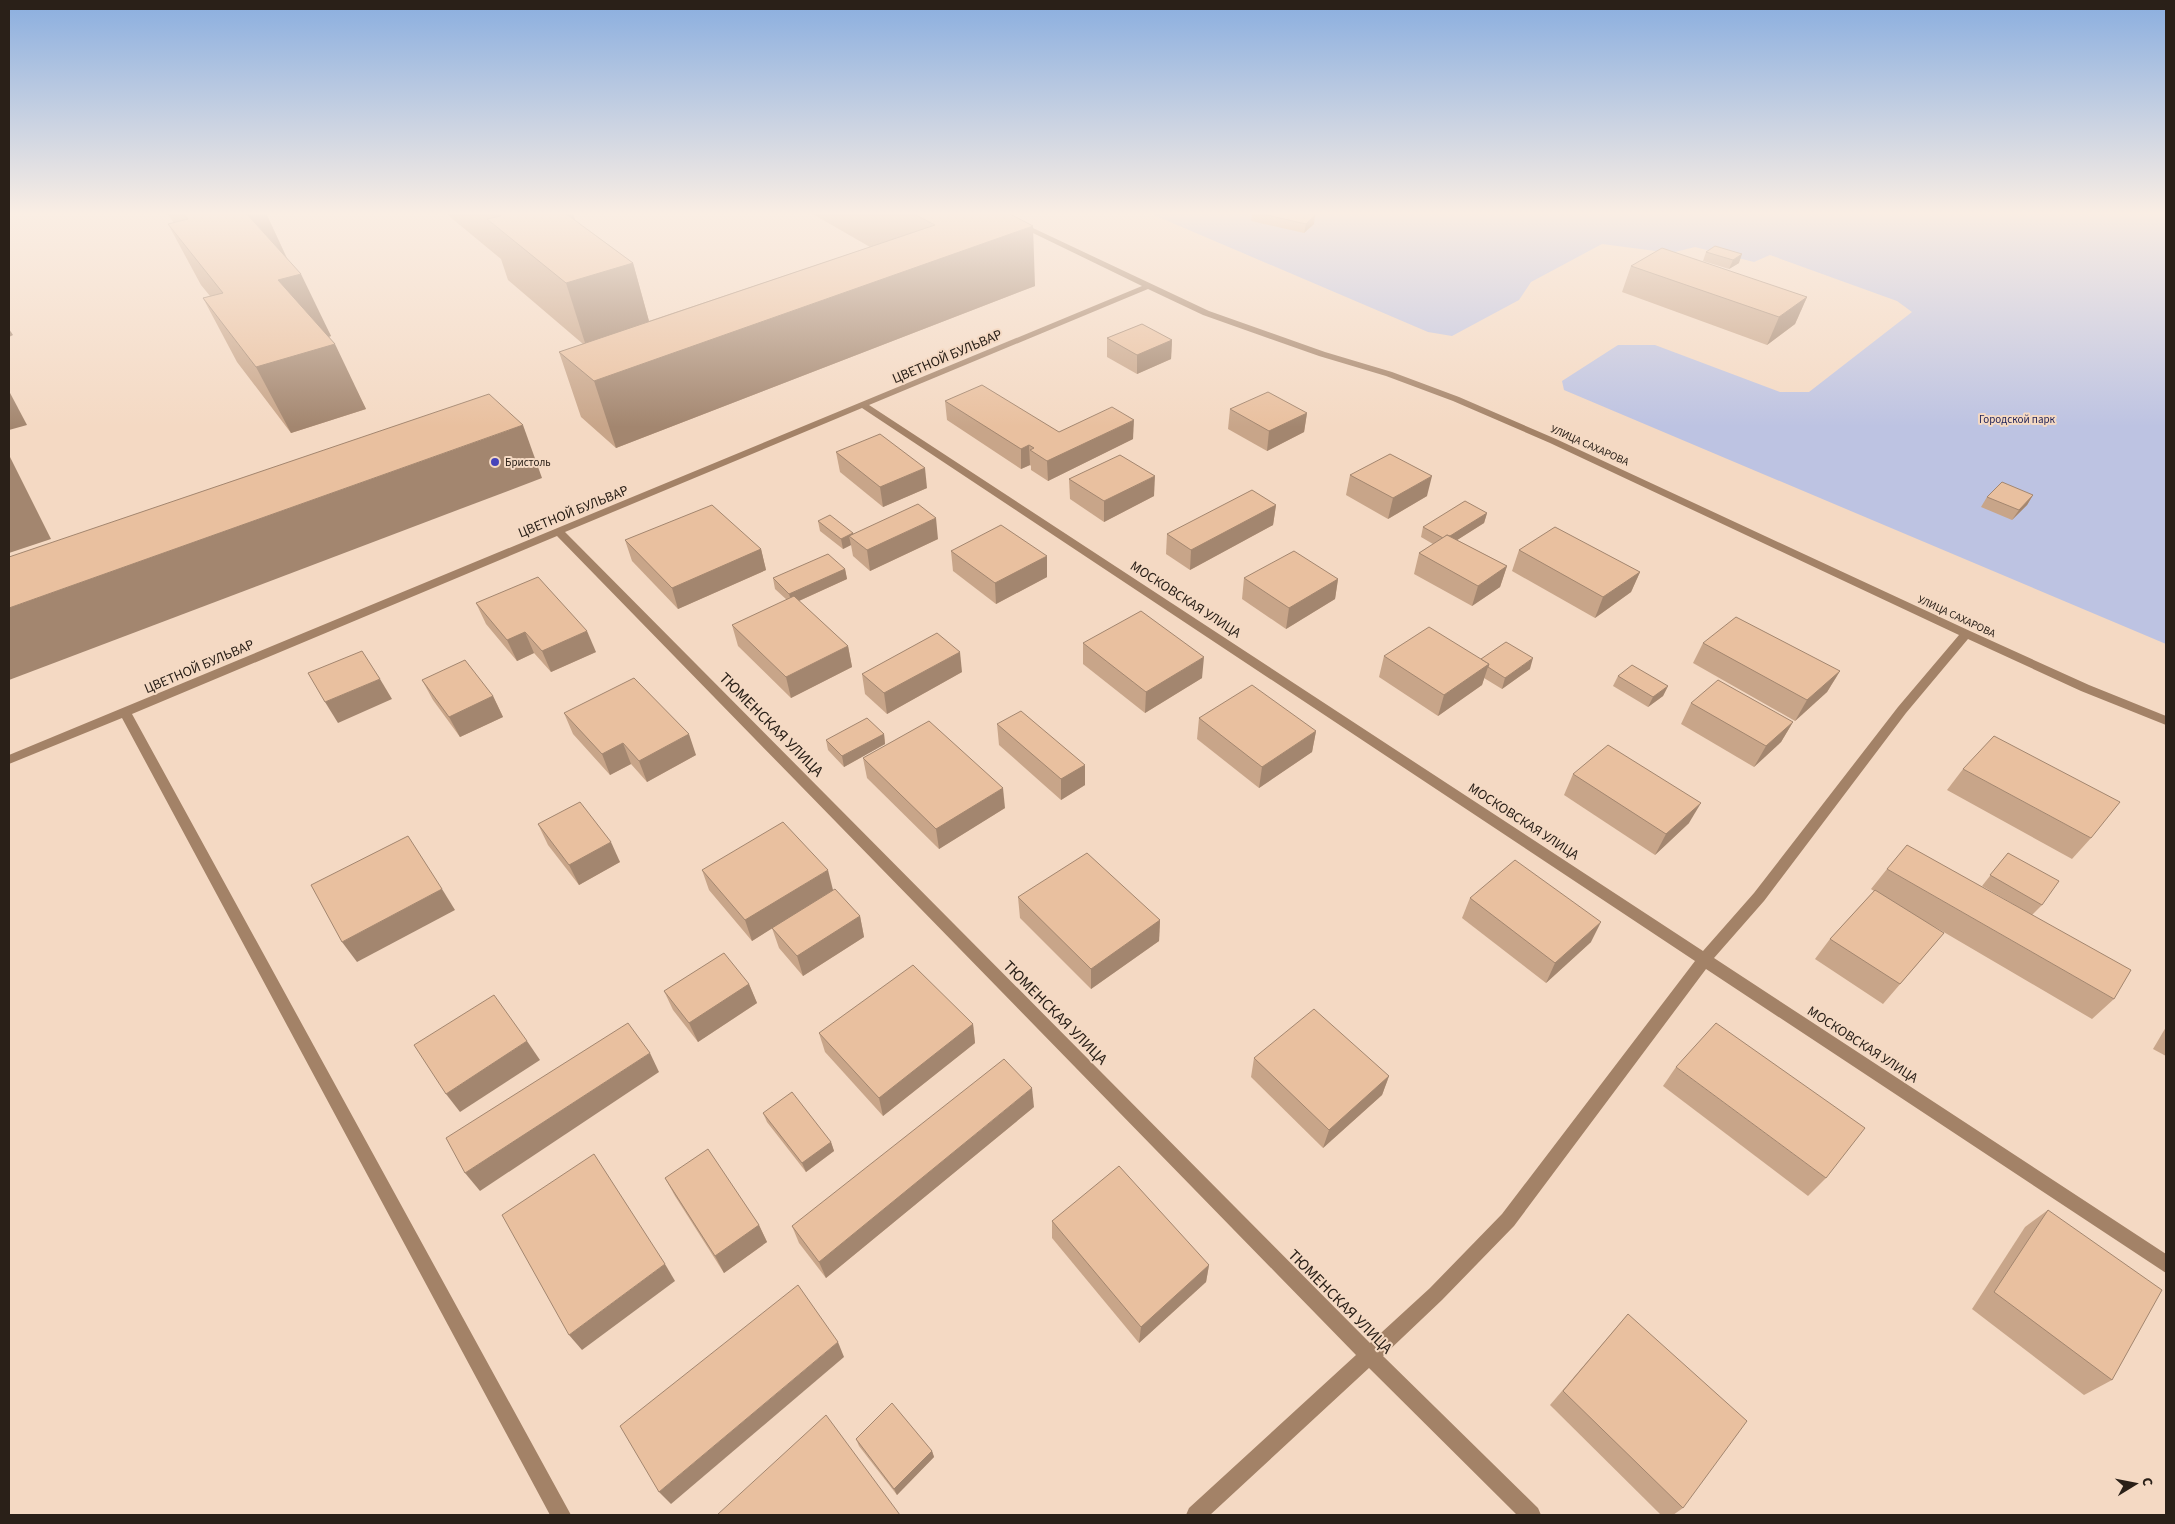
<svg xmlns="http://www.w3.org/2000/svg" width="2175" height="1524" font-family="'Source Sans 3',sans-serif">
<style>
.green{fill:#bdc3e2}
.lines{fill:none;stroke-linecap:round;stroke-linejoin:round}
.street{fill:#a38267;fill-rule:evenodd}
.wall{fill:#c8a589}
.shaded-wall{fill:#a3866f}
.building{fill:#e9c09f;stroke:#a3866f}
.poi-dot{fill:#4644ba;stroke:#f4d9c3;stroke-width:2}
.labels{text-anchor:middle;stroke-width:4;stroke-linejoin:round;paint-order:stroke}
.far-park-label{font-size:11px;fill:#1f2156;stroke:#f4d9c3}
.far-street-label{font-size:11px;fill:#2a2018;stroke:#f4d9c3}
.far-poi-label{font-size:11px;fill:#2a2018;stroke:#f4d9c3;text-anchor:start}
.street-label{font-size:14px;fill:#2a2018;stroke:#f4d9c3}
.near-street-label{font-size:16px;fill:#2a2018;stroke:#f4d9c3}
</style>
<rect width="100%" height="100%" fill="#f4d9c3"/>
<polygon class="green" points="1149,213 2166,213 2166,644 1564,390 1562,381 1618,345 1655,345 1780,392 1809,392 1912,312 1897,301 1770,255 1754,262 1695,247 1671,253 1602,244 1531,282 1519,300 1452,336 1428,332"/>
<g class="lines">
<path class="street" d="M992,213h9l208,98 116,41 67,20 67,25 97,42 414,192 119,54 77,31v9l-85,-34 -113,-52 -62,74 -142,188 -50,57 452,296v19l-460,-304 -192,257 -72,74 -59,56 155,152 3,7h-24l-148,-147 -159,147h-24l3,-7 167,-153 -799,-819 -425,178 439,801h-21l-428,-797 -113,46v-9l1133,-469zM1148,289l55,26 116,41 67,20 67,25 97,42 409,192 -61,72 -144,186 -51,58 -834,-546zM862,408l833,553 -193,253 -72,74 -60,55 -805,-811z"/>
</g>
<g class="wall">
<polygon points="167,213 266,213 287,258 331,336 329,337 366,409 291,433 237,362 203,298 210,296 201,285 168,224 174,223"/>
<polygon points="448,213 573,213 575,220 633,263 649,321 870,247 811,213 1008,213 1035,286 616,448 581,417 559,352 583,344 508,280 501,259 449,216"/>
<polygon points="1252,213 1306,213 1314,224 1304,233 1251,221"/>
<polygon points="1715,246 1739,263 1729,269 1703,261 1706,252"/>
<polygon points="1631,266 1807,297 1795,324 1767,345 1622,292"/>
<polygon points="1107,338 1172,340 1171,359 1137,374 1107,357"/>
<polygon points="945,401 1059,432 1133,439 1048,481 1031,470 1031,466 1030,465 1021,469 947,420"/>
<polygon points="1230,409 1307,413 1304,432 1267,451 1228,429"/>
<polygon points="836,452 927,488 883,507 840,472"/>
<polygon points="1350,475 1427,496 1388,519 1346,495"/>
<polygon points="1069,479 1154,496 1104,522 1070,499"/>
<polygon points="2033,495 2027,505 2012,520 1981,507 1987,497"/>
<polygon points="1276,505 1273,525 1190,570 1166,554 1167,534"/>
<polygon points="1487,513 1484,523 1457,540 1507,566 1500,587 1472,606 1414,574 1419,553 1433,544 1421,537 1423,527"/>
<polygon points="818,521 853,533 854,534 938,539 870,571 853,556 851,545 843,549 820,531"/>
<polygon points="625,540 761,549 766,570 678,609 632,561"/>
<polygon points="1519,550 1640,572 1631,592 1595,618 1512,571"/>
<polygon points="951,551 1047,577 996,604 953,571"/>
<polygon points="845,569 847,579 799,601 848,646 852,667 791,698 738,646 732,625 787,600 775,589 773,578"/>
<polygon points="1244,578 1338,579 1335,599 1286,629 1242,599"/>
<polygon points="476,603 596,652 551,672 534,653 517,661 486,624"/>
<polygon points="1083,643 1202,678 1145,713 1083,664"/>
<polygon points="1703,643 1840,671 1827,692 1795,721 1693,663"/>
<polygon points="1384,656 1530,669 1502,689 1484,678 1482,685 1438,716 1379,677"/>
<polygon points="962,672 887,714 865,694 862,674"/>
<polygon points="1618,676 1668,686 1663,696 1648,707 1613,686"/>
<polygon points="422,680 493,696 503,717 460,737 433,700"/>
<polygon points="1691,703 1793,722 1781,742 1754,767 1681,724"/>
<polygon points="564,713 696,755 647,782 631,764 610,775 573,734"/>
<polygon points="1199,718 1316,731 1312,752 1259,788 1197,739"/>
<polygon points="997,724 1085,765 1085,785 1061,800 999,745"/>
<polygon points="884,734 885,744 844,767 828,750 826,740"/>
<polygon points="863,758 1005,808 939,849 867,778"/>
<polygon points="1963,769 2091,838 2072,859 1947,790"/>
<polygon points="1573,774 1689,823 1655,855 1564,795"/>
<polygon points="538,824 620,862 579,885 548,845"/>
<polygon points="2008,853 2042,905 2032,915 1982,886"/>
<polygon points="1887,869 2114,999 2092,1019 1930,924 1944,933 1883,1004 1815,959 1830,939 1874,891 1871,889"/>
<polygon points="702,870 833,890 860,916 864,937 803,976 779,948 772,928 752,941 709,890"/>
<polygon points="1018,897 1160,920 1159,941 1091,989 1020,918"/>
<polygon points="1470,898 1591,942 1546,983 1462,918"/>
<polygon points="749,984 757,1003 698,1042 673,1010 664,991"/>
<polygon points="973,1024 975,1043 883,1116 825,1052 819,1033"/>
<polygon points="2166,1027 2166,1056 2153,1049"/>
<polygon points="1254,1058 1389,1076 1382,1095 1323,1148 1251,1077"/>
<polygon points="1676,1067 1826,1178 1808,1196 1663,1086"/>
<polygon points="1034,1107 826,1278 799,1243 792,1226"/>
<polygon points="763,1113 831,1142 834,1151 806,1172 767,1122"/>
<polygon points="665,1178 759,1225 767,1242 724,1273 675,1196"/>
<polygon points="2048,1210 2112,1380 2084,1395 1972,1309 2025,1227"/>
<polygon points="1052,1221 1209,1265 1206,1282 1139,1343 1052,1238"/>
<polygon points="1628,1314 1683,1508 1673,1515 1661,1515 1550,1405"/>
<polygon points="856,1439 932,1451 934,1457 897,1495 859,1446"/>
</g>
<g class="shaded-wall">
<polygon points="243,213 266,213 288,261"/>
<polygon points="556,213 573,213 586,260"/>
<polygon points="1315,215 1314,224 1304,233 1306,224"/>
<polygon points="1033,226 1035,286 616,448 594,381"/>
<polygon points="1742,254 1739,263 1729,269 1733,260"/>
<polygon points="633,263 650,325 586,346 566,283"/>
<polygon points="301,274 331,336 309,343 278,280"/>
<polygon points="1807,297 1795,324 1767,345 1779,317"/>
<polygon points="9,329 13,335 9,337"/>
<polygon points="1172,340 1171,359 1137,374 1137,355"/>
<polygon points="335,344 366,409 291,433 256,367"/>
<polygon points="9,391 27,425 9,430"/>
<polygon points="1307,413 1304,432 1267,451 1269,431"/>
<polygon points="1134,420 1133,439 1048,481 1047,461"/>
<polygon points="523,425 542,478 9,680 9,608"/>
<polygon points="1029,445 1030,465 1021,469 1021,449"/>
<polygon points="9,455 51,539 9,553"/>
<polygon points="925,468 927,488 883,507 880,487"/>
<polygon points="1155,476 1154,496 1104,522 1104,501"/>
<polygon points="1432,476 1427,496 1388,519 1393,498"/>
<polygon points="2033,495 2027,505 2012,520 2019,510"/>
<polygon points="1276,505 1273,525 1190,570 1191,550"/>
<polygon points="1487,513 1484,523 1443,549 1445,539"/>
<polygon points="936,518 938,539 870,571 867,550"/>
<polygon points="853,533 855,540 849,536 851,545 843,549 841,539"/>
<polygon points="761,549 766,570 678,609 672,588"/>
<polygon points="1047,556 1047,577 996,604 995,583"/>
<polygon points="1507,566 1500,587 1472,606 1478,586"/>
<polygon points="845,569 847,579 792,604 789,594"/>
<polygon points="1640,572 1631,592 1595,618 1603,597"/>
<polygon points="1338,579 1335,599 1286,629 1289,608"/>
<polygon points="587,631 596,652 551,672 542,651"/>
<polygon points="525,632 534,653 517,661 507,640"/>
<polygon points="848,646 852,667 791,698 786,677"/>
<polygon points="960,652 962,672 887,714 884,693"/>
<polygon points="1204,657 1202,678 1145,713 1146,692"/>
<polygon points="1533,658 1530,669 1502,689 1505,678"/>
<polygon points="1489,664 1482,685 1438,716 1444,695"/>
<polygon points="1840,671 1827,692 1795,721 1807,700"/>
<polygon points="380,679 392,699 338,723 325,702"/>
<polygon points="1668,686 1663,696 1648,707 1653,697"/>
<polygon points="493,696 503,717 460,737 449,717"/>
<polygon points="1793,722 1781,742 1754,767 1766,746"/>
<polygon points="1316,731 1312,752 1259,788 1262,767"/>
<polygon points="689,734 696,755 647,782 639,761"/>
<polygon points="884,734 885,744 844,767 842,756"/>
<polygon points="623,743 631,764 610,775 602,754"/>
<polygon points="1085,765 1085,785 1061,800 1061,779"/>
<polygon points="1003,788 1005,808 939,849 936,829"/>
<polygon points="1701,803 1689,823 1655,855 1666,834"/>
<polygon points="611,842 620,862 579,885 569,865"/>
<polygon points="828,870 833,890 752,941 745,920"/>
<polygon points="442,889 455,910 357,962 342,942"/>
<polygon points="860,916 864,937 803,976 797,956"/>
<polygon points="1160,920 1159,941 1091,989 1091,969"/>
<polygon points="1601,922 1591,942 1546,983 1555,963"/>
<polygon points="749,984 757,1003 698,1042 689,1023"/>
<polygon points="973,1024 975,1043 883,1116 879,1098"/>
<polygon points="527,1041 540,1060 460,1112 446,1094"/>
<polygon points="650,1053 659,1072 480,1191 465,1173"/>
<polygon points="1389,1076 1382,1095 1323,1148 1329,1130"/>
<polygon points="1032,1088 1034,1107 826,1278 819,1262"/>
<polygon points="831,1142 834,1151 806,1172 802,1163"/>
<polygon points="759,1225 767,1242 724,1273 715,1256"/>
<polygon points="665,1264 675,1281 582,1350 569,1335"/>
<polygon points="1209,1265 1206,1282 1139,1343 1141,1327"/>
<polygon points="838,1342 844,1357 671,1504 659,1492"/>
<polygon points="932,1451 934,1457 897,1495 894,1489"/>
</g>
<g class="building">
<polygon points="183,213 246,213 301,274 278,280 335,344 256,367 203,298 223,293 168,224 188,219"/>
<polygon points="498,213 565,213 633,263 566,283 487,219 501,216"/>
<polygon points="912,213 1008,213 1033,226 594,381 559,352 935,225"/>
<polygon points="1258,213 1306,213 1315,215 1306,224"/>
<polygon points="1715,246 1742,254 1733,260 1706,252"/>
<polygon points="1662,248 1807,297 1779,317 1631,266"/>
<polygon points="1142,324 1172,340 1137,355 1107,338"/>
<polygon points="982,385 1059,432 1112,407 1134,420 1047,461 1030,450 1034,448 1029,445 1021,449 945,401"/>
<polygon points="1268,392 1307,413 1269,431 1230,409"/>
<polygon points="489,394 523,425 9,608 9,557"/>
<polygon points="880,434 925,468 880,487 836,452"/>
<polygon points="1390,454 1432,476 1393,498 1350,475"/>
<polygon points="1120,455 1155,476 1104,501 1069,479"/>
<polygon points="2002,482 2033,495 2019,510 1987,497"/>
<polygon points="1252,490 1276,505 1191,550 1167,534"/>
<polygon points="1465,501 1487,513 1450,536 1447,535 1443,538 1423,527"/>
<polygon points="918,504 936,518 867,550 849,536"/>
<polygon points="712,505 761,549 672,588 625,540"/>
<polygon points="830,515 853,533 841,539 818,521"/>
<polygon points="1001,525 1047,556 995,583 951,551"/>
<polygon points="1555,527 1640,572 1603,597 1519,550"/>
<polygon points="1447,535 1507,566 1478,586 1419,553"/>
<polygon points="1294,551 1338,579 1289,608 1244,578"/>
<polygon points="828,554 845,569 789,594 773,578"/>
<polygon points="538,577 587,631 542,651 525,632 507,640 476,603"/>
<polygon points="794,596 848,646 786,677 732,625"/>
<polygon points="1141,611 1204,657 1146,692 1083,643"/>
<polygon points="1736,617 1840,671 1807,700 1703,643"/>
<polygon points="1429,627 1489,664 1444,695 1384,656"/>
<polygon points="937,633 960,652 884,693 862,674"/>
<polygon points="1506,642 1533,658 1505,678 1488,667 1489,664 1481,659"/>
<polygon points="362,651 380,679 325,702 308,673"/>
<polygon points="465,660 493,696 449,717 422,680"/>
<polygon points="1632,665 1668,686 1653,697 1618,676"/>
<polygon points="634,678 689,734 639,761 623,743 602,754 564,713"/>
<polygon points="1718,680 1793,722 1766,746 1691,703"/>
<polygon points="1252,685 1316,731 1262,767 1199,718"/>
<polygon points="1021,711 1085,765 1061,779 997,724"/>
<polygon points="867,718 884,734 842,756 826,740"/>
<polygon points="929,721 1003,788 936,829 863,758"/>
<polygon points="1994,736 2120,802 2091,838 1963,769"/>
<polygon points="1608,745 1701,803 1666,834 1573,774"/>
<polygon points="580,802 611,842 569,865 538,824"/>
<polygon points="783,822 828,870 745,920 702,870"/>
<polygon points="408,836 442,889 342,942 311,885"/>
<polygon points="1907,845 2131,970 2114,999 1887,869"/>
<polygon points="1087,853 1160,920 1091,969 1018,897"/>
<polygon points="2008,853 2059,881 2042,905 1990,875"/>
<polygon points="1515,860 1601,922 1555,963 1470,898"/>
<polygon points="835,889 860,916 797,956 772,928"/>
<polygon points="1875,890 1944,933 1900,984 1830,939"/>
<polygon points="724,953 749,984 689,1023 664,991"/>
<polygon points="913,965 973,1024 879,1098 819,1033"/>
<polygon points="494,995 527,1041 446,1094 414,1045"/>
<polygon points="1314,1009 1389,1076 1329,1130 1254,1058"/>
<polygon points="628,1023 650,1053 465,1173 446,1138"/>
<polygon points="1716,1023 1865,1128 1826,1178 1676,1067"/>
<polygon points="1004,1059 1032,1088 819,1262 792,1226"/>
<polygon points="792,1092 831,1142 802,1163 763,1113"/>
<polygon points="708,1149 759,1225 715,1256 665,1178"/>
<polygon points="594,1154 665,1264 569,1335 502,1215"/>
<polygon points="1119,1166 1209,1265 1141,1327 1052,1221"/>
<polygon points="2048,1210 2162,1290 2112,1380 1994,1292"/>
<polygon points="798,1285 838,1342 659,1492 620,1426"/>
<polygon points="1628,1314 1747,1421 1683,1508 1563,1391"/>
<polygon points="892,1403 932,1451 894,1489 856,1439"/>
<polygon points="826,1415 900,1515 717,1515"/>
</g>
<linearGradient id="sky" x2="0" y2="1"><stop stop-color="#8aaedf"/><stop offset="0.5" stop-color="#faeee4"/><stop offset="1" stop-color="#faeee4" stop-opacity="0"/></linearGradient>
<rect width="2175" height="427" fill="url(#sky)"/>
<circle class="poi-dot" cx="495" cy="462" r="5"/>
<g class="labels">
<g class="far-park-label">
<text x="2017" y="423">Городской парк</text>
</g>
<g class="far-street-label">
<text transform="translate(1590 445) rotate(24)" y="4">УЛИЦА САХАРОВА</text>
<text transform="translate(1957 616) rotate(25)" y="4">УЛИЦА САХАРОВА</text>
</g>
<g class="far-poi-label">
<text x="505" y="466">Бристоль</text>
</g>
<g class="street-label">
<text transform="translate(947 356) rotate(-23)" y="5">ЦВЕТНОЙ БУЛЬВАР</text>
<text transform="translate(573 511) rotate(-22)" y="5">ЦВЕТНОЙ БУЛЬВАР</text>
<text transform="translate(1186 599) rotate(33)" y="5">МОСКОВСКАЯ УЛИЦА</text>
<text transform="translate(199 666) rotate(-23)" y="5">ЦВЕТНОЙ БУЛЬВАР</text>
<text transform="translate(1524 821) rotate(33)" y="5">МОСКОВСКАЯ УЛИЦА</text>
<text transform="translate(1863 1044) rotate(33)" y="5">МОСКОВСКАЯ УЛИЦА</text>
</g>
<g class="near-street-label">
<text transform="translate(772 724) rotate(45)" y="6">ТЮМЕНСКАЯ УЛИЦА</text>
<text transform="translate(1056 1012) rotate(45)" y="6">ТЮМЕНСКАЯ УЛИЦА</text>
<text transform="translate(1341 1301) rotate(45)" y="6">ТЮМЕНСКАЯ УЛИЦА</text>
</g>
</g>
<rect width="2175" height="1524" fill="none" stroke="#2a2018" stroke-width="20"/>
<g transform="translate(2135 1484) rotate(80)" stroke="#f4d9c3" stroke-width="4" paint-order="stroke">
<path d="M0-4L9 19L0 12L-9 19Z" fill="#2a2018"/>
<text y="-8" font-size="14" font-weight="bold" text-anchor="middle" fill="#2a2018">С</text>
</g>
</svg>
